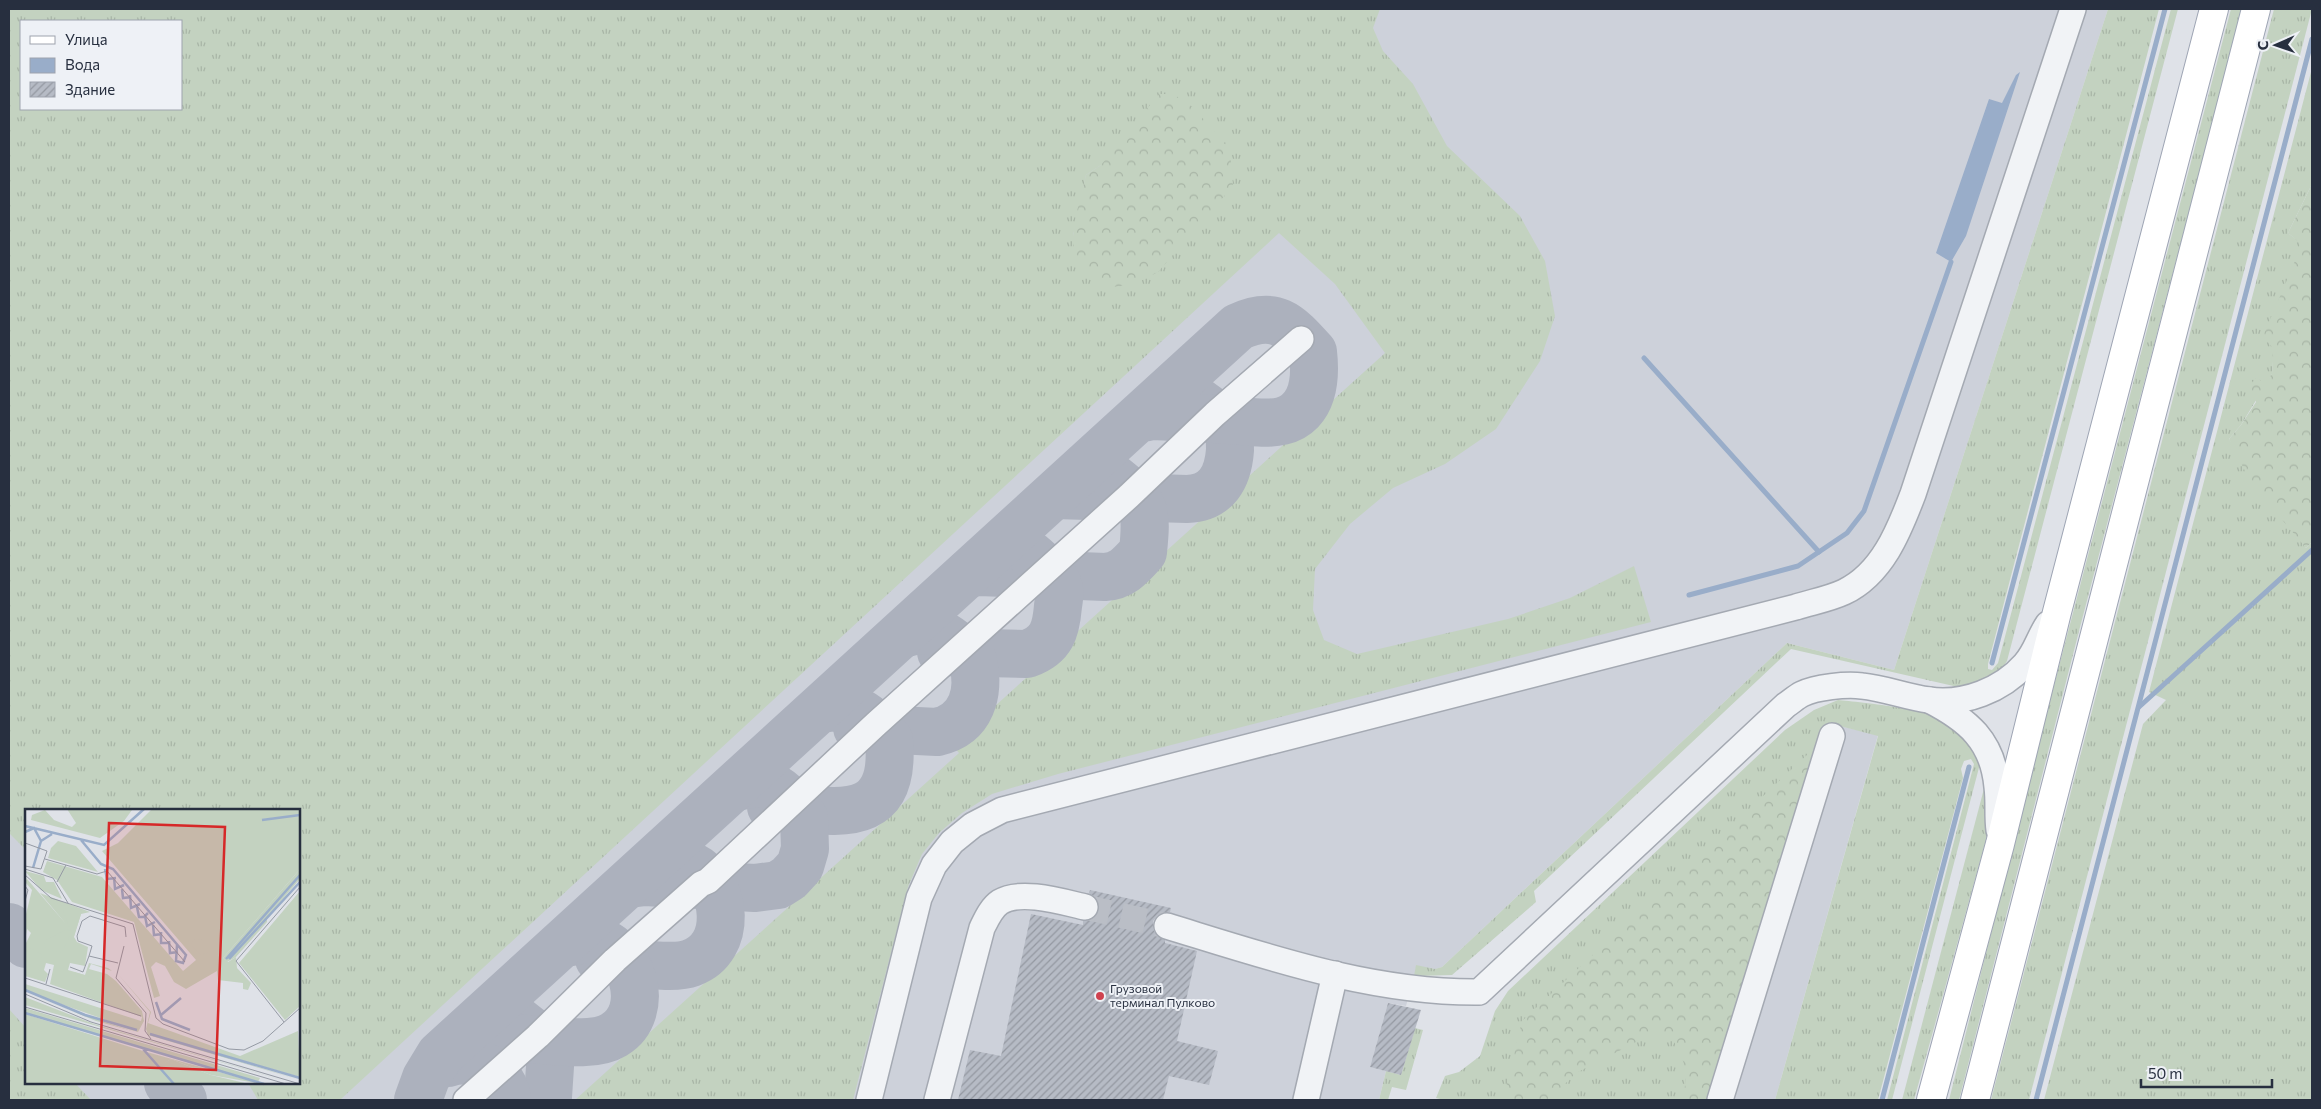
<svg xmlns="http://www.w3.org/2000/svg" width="2321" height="1109" font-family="Commissioner,sans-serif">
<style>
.built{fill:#cdd1da;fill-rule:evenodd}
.grass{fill:url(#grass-tufts);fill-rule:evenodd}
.forest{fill:url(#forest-crowns)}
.water{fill:#99adc9}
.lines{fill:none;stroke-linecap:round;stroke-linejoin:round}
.stream{stroke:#99adc9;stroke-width:5}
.taxiway{stroke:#acb1bd;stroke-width:48}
.building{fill:url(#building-hatch)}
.minor-tunnel{stroke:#babec6;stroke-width:25;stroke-dasharray:25 12;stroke-linecap:butt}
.minor-casing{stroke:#a4a9b2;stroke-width:28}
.major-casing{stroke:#9ea5b4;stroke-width:30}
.minor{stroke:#f1f3f6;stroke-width:25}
.major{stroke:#fff;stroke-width:28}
.poi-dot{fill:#cf424f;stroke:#eef1f6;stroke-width:2}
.labels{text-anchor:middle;stroke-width:4;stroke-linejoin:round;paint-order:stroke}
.poi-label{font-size:12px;fill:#272f3f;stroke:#eef1f6;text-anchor:start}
.inset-river{fill:none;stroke:#99adc9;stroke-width:2.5}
.inset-road{fill:none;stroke:#959aa4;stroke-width:1}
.view{fill:#d62828;fill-opacity:0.15;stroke:#d62828;stroke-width:2.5}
.inset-edge{fill:none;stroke:#272f3f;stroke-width:2.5}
</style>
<defs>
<pattern id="grass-tufts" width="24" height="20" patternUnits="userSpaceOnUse" patternTransform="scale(1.25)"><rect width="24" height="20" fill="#c3d2c0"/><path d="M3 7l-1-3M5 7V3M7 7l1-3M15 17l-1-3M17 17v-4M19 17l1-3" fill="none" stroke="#a8b5a6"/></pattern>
<pattern id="forest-crowns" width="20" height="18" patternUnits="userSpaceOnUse" patternTransform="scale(1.25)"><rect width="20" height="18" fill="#c3d2c0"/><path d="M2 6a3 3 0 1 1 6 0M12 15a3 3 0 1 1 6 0" fill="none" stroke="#a8b5a6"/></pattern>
<pattern id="building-hatch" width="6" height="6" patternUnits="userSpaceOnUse" patternTransform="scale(1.25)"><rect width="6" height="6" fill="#b6bbc5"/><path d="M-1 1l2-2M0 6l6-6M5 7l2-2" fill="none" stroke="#9498a1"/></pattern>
</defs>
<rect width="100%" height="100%" fill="#dfe2e8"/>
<g class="built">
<path d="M9,9h2099l-214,661 -107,-27 -345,324 -28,9 -8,30 -18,-3 -18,64 16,4 -7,29h-1370zM21,21h160v88h-160zM26,810h273v273h-273z"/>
<polygon points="1836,725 1878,735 1775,1100 1498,1100"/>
</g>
<g class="grass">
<path d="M9,9h1371l-7,19 10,23 30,33 34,62 73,70 25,45 10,55 -15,45 -44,68 -51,35 -52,24 -43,36 -35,45 -2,41 11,30 33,14 151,-35 62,-21 64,-32 17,56 -593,152 -66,20 -30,19 -23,20 -17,21 -14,33 -55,213h-278l384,-347 -7,-8 433,-392 -50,-69 -56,-51 -939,867h-82l-10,-17h51v-273h-273v40l-17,-17zM21,21h160v88h-160zM1101,165l-28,71 13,-61z"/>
<path d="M2108,9h51l-171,655v5l4,1 6,-7 173,-654h7l-171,652c-13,21 -26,22 -49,26l-167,-38 -257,242 2,11 -84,73 -38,1 2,-11 19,4 7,-2 345,-324 107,27z"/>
<polygon points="2231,9 2242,9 2079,631 1959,1100 1949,1100 2041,735"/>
<polygon points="2274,9 2312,9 2029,1100 1991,1100"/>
<polygon points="2312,68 2312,184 2288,233 2301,243 2274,348 2272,374 2241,425 2229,439 2306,548 2312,542 2312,1100 2044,1100 2143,724 2166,700 2149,692"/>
<path d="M1838,700c21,2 108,11 120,25 9,9 16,24 23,35l-89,340h-5l87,-336 -3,-5 -7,2 -3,8 2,9 -85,322h-103l103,-364 -42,-11 -118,375h-274l-8,-2 9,-22 14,-4 21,-16 15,-45 13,-20 277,-261 29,-20z"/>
<polygon points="1986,781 1987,836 1914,1100 1902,1100"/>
<polygon points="9,1009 26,1028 26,1083 75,1083 91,1100 9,1100"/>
<polygon points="1415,1028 1423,1030 1406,1090 1392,1087 1388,1100 1379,1100 1386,1071 1401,1075"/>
</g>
<g class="forest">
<path d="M1159,94h14l20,13 37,43 3,36 -75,86 -26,13 -31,3c-9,-10 -22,-22 -26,-35 -6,-21 6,-56 11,-78l15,-10z"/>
<polygon points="2312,184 2312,542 2306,548 2251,483 2229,439 2241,425 2256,402 2250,385 2257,377 2264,384 2272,374 2273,348 2263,336 2295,261 2300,243 2288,233"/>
<path d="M1823,740l-114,360h-27c7,-27 4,-36 -9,-60l-25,-4 -70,36 -20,18 -4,10h-51l19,-79z"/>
</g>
<polygon class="water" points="2020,72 1966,236 1951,262 1936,253 1989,99 2002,103 2016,75"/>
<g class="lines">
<g class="stream">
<polyline points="1644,358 1819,552"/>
<polyline points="1689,595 1798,566 1847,533 1864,511 1951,262"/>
<polyline points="1992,663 2165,9"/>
<polyline points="2139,707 2312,550"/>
<polyline points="1882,1100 1969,767"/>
<polyline points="2036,1100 2312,39"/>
</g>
<g class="taxiway">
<path d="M1055,495l132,4c30,-1 41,-22 43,-49 0,-6 0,-14 -2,-20 -6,-13 -19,-21 -30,-29"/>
<path d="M968,574l11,-2 126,5c18,-1 27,-13 38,-25 4,-41 4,-48 -29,-74"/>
<path d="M941,652l86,2c25,-9 29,-24 31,-48 1,-7 3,-16 -1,-23 -5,-10 -17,-20 -26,-28"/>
<path d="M857,728l80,4c35,-8 43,-39 36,-71 -22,-23 -37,-38 -70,-27"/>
<path d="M771,807c62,3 126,23 118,-67 -22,-26 -33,-37 -68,-31"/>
<path d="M629,884l16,-2 110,6 23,-3 11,-7 11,-12 5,-17 -1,-31c-23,-28 -31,-42 -70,-30"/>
<polyline points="9,927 26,944"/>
<path d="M599,959c24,1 71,12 92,4 42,-15 37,-79 1,-97"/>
<polyline points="519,1021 538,1036 551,1051 548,1097 544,1100"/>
<path d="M459,1039c23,0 46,-1 69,0 24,1 65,9 86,-4 39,-23 19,-91 -24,-96 -5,-1 -13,2 -19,3"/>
<path d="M448,1063c26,-9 57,9 59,37"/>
<polyline points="168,1083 183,1100"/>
<path d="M418,1100l8,-22 14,-23 798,-728c37,-17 50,-3 75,25 3,26 1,61 -31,69 -16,4 -37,0 -53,-1 -26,-2 -51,-3 -77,-4l-14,3"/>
</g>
</g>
<g class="building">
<polygon points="1090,890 1171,908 1170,912 1158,915 1153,921 1153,929 1156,935 1165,940 1165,943 1197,951 1177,1041 1218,1051 1209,1085 1169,1076 1163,1100 958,1100 970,1050 1001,1056 1031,914 1083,925 1083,921 1095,917 1099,910 1099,902 1095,897 1089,893"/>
<polygon points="1388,1003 1421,1010 1401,1075 1370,1067"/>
</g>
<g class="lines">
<polyline class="minor-tunnel" points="1085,907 1167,926"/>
<defs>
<g id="minor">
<path d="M1929,700c39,20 64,41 68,87 2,14 0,29 2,43"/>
<path d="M1167,926c101,31 205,67 312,66l307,-287c5,-3 10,-8 16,-11 14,-7 44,-10 60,-8 22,2 44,11 67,14 35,5 73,-10 96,-36 11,-12 14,-27 23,-40"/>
<polyline points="466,1100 538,1036 615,960 701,884 708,881 876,724 1129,496 1215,414 1301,339"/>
<path d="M869,1100l50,-202 15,-33 18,-23 21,-17 29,-15 794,-203c16,-5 33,-8 48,-15 38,-18 55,-61 69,-98l160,-485"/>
<path d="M937,1100l45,-172c4,-8 9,-20 18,-26 21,-13 63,0 85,5"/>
<polyline points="1306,1100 1335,974"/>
<polyline points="1720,1100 1832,736"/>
</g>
<g id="major">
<polyline points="1931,1100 2000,844 2057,612 2214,9"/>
<polyline points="1975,1100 2256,9"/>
</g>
</defs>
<use href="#minor" class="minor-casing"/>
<use href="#major" class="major-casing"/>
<use href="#minor" class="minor"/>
<use href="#major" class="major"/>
</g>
<circle class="poi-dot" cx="1100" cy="996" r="5"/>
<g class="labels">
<g class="poi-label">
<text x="1110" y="993">Грузовой<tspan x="1110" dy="14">терминал Пулково</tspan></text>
</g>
</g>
<g transform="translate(25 809)">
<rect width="275" height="275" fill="#dfe2e8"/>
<path d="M42,0h64l1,1 -8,11 -24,17 -69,-18 1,-5 13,-5 9,10 18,7 4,-4zM127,0h148v6l-39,4 39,-3v53l-77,89 5,4 8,-5 1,11 14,15 -3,7 -5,-1v-6l-25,-3 -1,-9 -31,18 -12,-7 -9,-16 -9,-4 -5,5 9,29 -6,2 -20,-76 -62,-20 -15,-22 -14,-8 4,-11 55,16 81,94 13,-11 -94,-109 16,-8zM33,32l18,5 22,26 -50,-14 3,-10zM0,62l19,5 2,6h8l8,17 -21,-9zM2,70l39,45 -26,-31 50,19 -9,2 -7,23 3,5 11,5 -3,19 -15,-3 -2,7 17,5 4,-12 19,5 4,3 -21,-7 -2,5 18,5 9,7 26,30 2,10 -6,11 -55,-17 53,17 -40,-11 -71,-29 52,21 -3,-2 63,20 -90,-32 -22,-10v-5l116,37 1,-4 -92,-33 4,-19 -8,-2 -2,7 4,4 -3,8 -20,-6v-31l6,-12 -4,-4 -2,13v-24l7,-28 -7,-8zM275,82v115l-15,14 -46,-57zM93,165l33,38 -3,11 92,33 58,-25 2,46 -152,-44 152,47 -152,-45 -2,-6 4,-17zM0,188l69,27 201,60 -270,-79zM0,199l235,70 -2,4 -11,-3 -222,-66zM0,205l118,37 119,33 -51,-9 -40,-16 -12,8 15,17h-149z" fill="#c3d2c0"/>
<path d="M275,60v10l-33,38v5l-31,35 -9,5 -4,-4zM26,93l31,9 -8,25 -5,1 -7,16 -16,-4 -2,-8 23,-12 4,3 -8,-22zM169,130l8,1 9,8 -2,4 -8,3 -10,-10zM5,139l12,7 -4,16 6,3 -4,6 -15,-5v-21zM49,163l38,11 29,32 -63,-22 27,7 5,-4 -5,-10 -28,-8zM146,250l40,16 38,9h-75l-15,-18z" fill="#c3d2c0"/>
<path class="inset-river" d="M237,11l38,-5M0,17l79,19 40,-36M0,23l9,-4 7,13M56,31l20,24 12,5 73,86 -3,8 -7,-2 1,-16M8,59l8,-27 11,-7M80,60l2,10 9,-1M89,68l1,12 9,-4M97,80l1,9 8,-1M105,86l1,13 9,-4M112,98l2,10h5l4,-4M120,107l2,10 8,-4M128,116l1,10 8,-1M136,123v11h9M144,132l1,12 8,-1M201,150l74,-84M204,150l71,-77M0,181l60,25 52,15M131,193l6,17 28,11M0,204l239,71M136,206l20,-17M125,225l150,44M118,240l31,35"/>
<path class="inset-road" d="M0,34l22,8 -6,18 -16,-3M20,50l52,15 10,-3 78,91M0,60l28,9 15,25M0,66l26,23 82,26 23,94 7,6 66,25 15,1 19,-9 37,-33M32,73l9,-17M0,77l3,4 -3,11M99,137l-8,32 30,35 -1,18 6,8M93,154l-29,-7 3,-10 -14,-5 -1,-5 5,-15 8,-5 35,11 1,10M45,158l13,5 6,-16M0,169l116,38M21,175l4,-15M0,185l66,28 209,62M0,198l261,77M259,213l-48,-61 64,-74"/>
<path class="view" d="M84,14l116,4 -9,243 -116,-4z"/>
<rect width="275" height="275" class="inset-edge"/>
</g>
<rect width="2321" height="1109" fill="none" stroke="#272f3f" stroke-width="20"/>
<rect x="20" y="20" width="162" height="90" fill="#eef1f6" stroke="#9ea3ad"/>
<rect x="30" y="36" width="25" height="8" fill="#ffffff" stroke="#9ea3ad"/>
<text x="65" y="45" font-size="15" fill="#272f3f">Улица</text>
<rect x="30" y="58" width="25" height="15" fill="#99adc9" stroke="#9ea3ad"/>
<text x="65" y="70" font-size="15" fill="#272f3f">Вода</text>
<rect x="30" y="82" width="25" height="15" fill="url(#building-hatch)" stroke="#9ea3ad"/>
<text x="65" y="95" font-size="15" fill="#272f3f">Здание</text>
<g transform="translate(2276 45) rotate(268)" stroke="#eef1f6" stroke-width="4" paint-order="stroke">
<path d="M0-4L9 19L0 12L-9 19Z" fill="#272f3f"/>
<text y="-8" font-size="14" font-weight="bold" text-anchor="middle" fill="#272f3f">С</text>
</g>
<path d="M2141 1079v8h131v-8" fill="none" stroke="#272f3f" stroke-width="2.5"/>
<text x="2148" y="1079" font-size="15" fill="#272f3f" stroke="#eef1f6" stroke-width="4" paint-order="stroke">50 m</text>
</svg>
